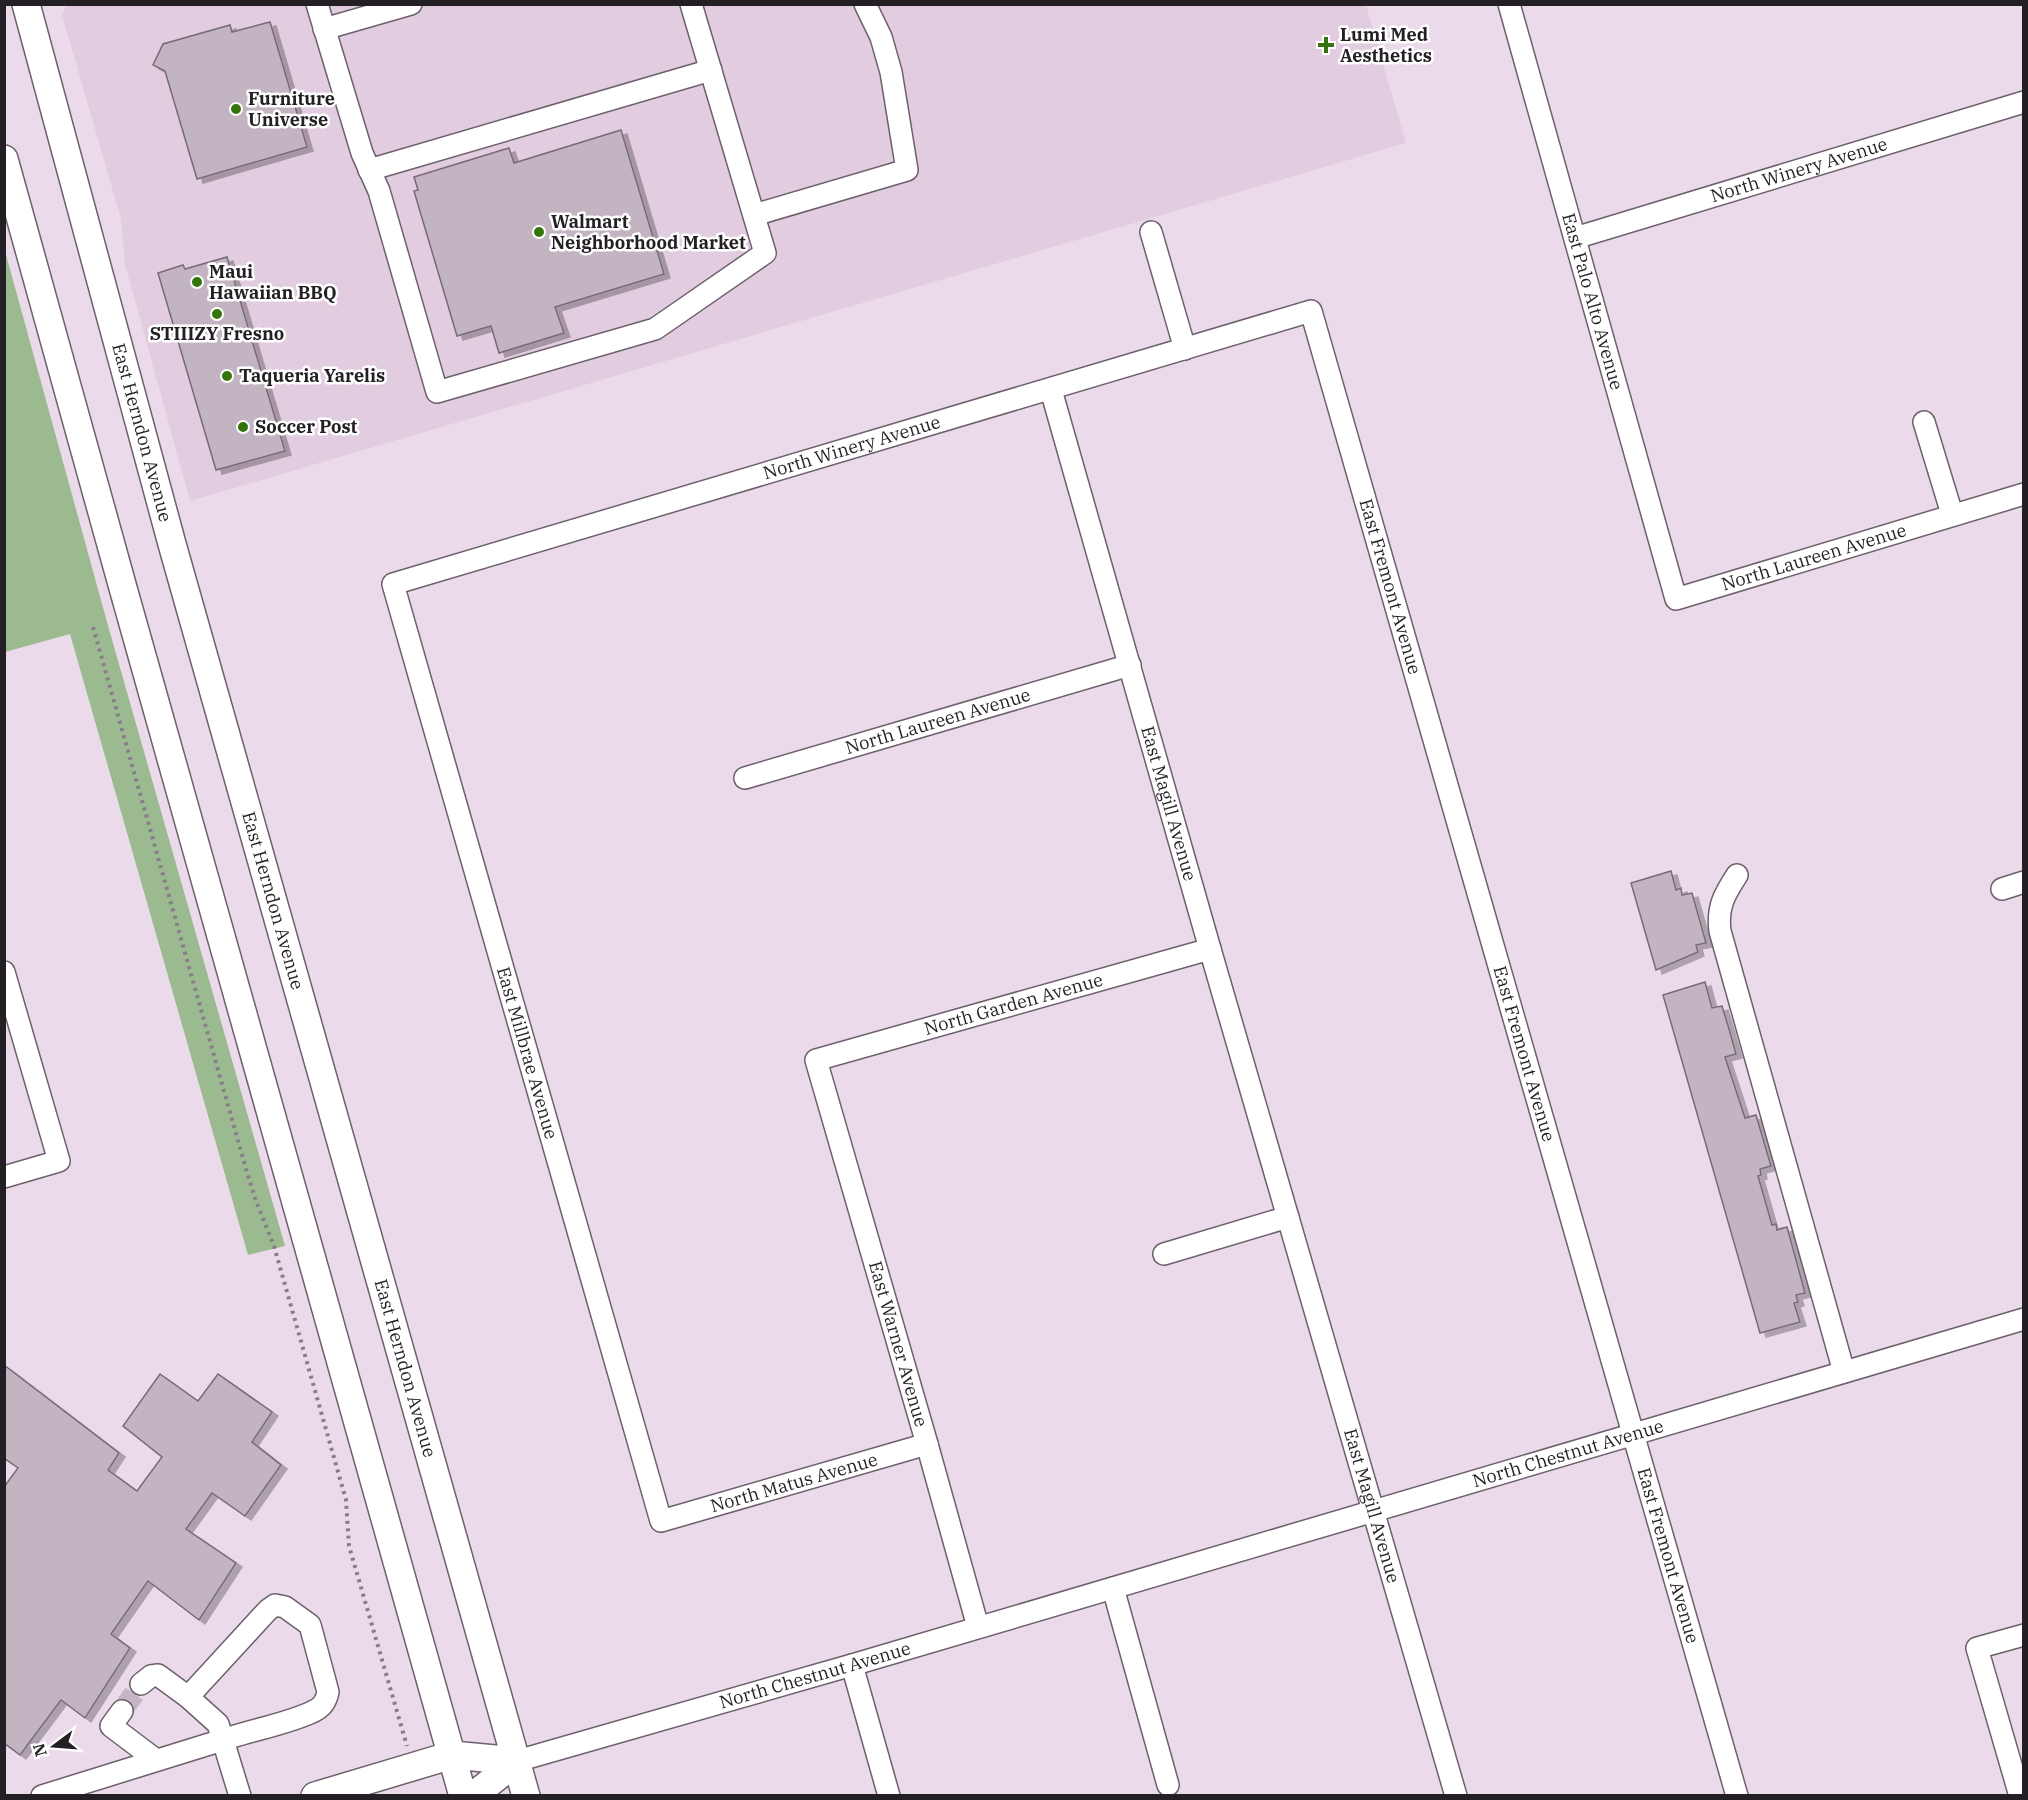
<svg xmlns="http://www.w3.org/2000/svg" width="2028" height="1800" font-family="'IBM Plex Serif',serif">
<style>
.built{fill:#e2ccdf}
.green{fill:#9bba8f}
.building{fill:#c3b4c2;stroke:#786a77;stroke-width:1.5;filter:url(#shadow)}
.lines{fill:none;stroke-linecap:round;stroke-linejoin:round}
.minor-tunnel{stroke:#c3b5c2;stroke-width:21;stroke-dasharray:21 10;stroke-linecap:butt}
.minor-casing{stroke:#6d606c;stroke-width:24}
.major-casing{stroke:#6d606c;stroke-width:30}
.path{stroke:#887d87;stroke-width:4;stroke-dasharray:3 4.5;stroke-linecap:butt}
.minor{stroke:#fff;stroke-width:21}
.major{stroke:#fff;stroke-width:27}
.poi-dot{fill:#35740d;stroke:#fff;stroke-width:2}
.labels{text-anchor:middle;stroke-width:5;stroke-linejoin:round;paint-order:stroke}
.poi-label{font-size:18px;font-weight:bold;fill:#241f24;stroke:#fff;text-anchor:start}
.street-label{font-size:18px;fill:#241f24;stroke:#fff}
</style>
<defs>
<filter id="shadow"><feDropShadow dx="6" dy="4" stdDeviation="0" flood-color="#0004"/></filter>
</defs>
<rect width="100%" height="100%" fill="#ebdbea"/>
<polygon class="built" points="67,4 1366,5 1406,143 190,501 125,264 121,219 62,15"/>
<polygon class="green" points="5,251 107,622 285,1246 248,1255 70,634 5,652"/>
<g class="building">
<polygon points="270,22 307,147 197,179 165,71 153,65 163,44 230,25 232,32"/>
<polygon points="621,130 664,274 555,307 564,333 499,353 491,326 457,336 414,191 418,190 414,177 509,148 514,163"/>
<polygon points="227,257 285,451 216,470 158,273 183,265 185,269"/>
<polygon points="1671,871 1676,890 1681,888 1682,895 1692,893 1706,943 1696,945 1698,952 1656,970 1631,883"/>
<polygon points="1705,982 1712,1008 1722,1006 1729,1029 1736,1054 1725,1057 1745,1118 1756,1115 1771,1166 1760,1169 1761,1175 1758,1176 1772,1225 1776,1224 1777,1230 1787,1227 1805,1293 1796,1295 1798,1302 1794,1303 1800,1322 1760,1333 1663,995"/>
<polygon points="4,1365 119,1453 108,1470 137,1491 162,1457 123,1426 160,1374 198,1401 218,1374 272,1412 252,1442 281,1465 245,1516 212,1493 186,1529 236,1563 199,1620 148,1581 111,1634 130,1648 85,1718 61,1700 20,1755 4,1743 4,1487 18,1468 4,1458"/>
</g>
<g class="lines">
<polyline class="minor-tunnel" points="122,1711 141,1684"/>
<defs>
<g id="minor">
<polyline points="317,4 362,153 379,191 437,392 655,329 765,253 691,4"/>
<path id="s1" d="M1509,4l167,595 348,-105"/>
<polyline points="324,29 411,4"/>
<polyline points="369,170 711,70"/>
<polyline points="754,215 907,170 891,72 881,37 865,4"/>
<polyline points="1151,232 1185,349"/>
<path id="s2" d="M1575,238l449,-136"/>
<path id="s3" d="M1051,390l159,559 246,847"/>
<polyline points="1924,422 1952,514"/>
<path id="s4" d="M745,778l385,-113"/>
<path d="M1737,875c-13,20 -20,32 -17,56l124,441"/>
<polyline points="2002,889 2024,882"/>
<polyline points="4,972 59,1161 4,1177"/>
<polyline points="1164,1254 1288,1217"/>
<path id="s5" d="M927,1444l-266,77 -268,-937 918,-273 426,1485"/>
<polyline points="1113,1588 1168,1785"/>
<path id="s6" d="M978,1627l-51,-183 -111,-384 394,-111"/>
<polyline points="852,1665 889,1796"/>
<polyline points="141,1684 151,1676 158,1675 188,1697"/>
<polyline points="122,1711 111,1726 156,1760"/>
<path id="s7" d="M517,1761l335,-96 1172,-346"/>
<path d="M42,1796c63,-20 127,-39 190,-59 25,-8 57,-14 80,-25 10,-4 14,-10 16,-20l-18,-67 -25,-18 -10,-2 -7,5 -80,87 30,27 22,72"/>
<polyline points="2020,1796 1977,1648 2024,1635"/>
</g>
<g id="major">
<path id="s8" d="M26,4l146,540 354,1252"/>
<polyline points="4,159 123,588 463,1796"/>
<polyline points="315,1796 452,1755 517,1761"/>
<polyline points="473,1796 517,1761"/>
</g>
</defs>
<use href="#minor" class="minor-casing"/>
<use href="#major" class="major-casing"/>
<polyline class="path" points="93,627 246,1169 256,1201 274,1246 346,1500 349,1546 407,1746"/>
<use href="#minor" class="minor"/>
<use href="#major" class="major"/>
</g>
<g class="poi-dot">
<path d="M1323 36h6v6h6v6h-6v6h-6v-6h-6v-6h6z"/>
<circle cx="236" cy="109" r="6"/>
<circle cx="539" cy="232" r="6"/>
<circle cx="197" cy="282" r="6"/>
<circle cx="217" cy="314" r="6"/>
<circle cx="227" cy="376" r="6"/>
<circle cx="243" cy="427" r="6"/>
</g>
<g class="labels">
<g class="poi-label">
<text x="1340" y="41">Lumi Med<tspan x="1340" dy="21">Aesthetics</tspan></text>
<text x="248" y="105">Furniture<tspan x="248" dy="21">Universe</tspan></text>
<text x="551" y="228">Walmart<tspan x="551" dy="21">Neighborhood Market</tspan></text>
<text x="209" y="278">Maui<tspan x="209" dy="21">Hawaiian BBQ</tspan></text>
<text x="217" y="340" text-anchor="middle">STIIIZY Fresno</text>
<text x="239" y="382">Taqueria Yarelis</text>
<text x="255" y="433">Soccer Post</text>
</g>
<g class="street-label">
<text dy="6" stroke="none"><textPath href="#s2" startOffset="234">North Winery Avenue</textPath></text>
<text dy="6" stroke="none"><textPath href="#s1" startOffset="309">East Palo Alto Avenue</textPath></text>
<text dy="6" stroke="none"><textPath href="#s8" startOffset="444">East Herndon Avenue</textPath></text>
<text dy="6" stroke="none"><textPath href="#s5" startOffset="1730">North Winery Avenue</textPath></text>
<text dy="6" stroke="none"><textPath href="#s1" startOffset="762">North Laureen Avenue</textPath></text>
<text dy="6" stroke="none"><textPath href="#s5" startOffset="2496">East Fremont Avenue</textPath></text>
<text dy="6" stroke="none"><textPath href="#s4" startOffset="201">North Laureen Avenue</textPath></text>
<text dy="6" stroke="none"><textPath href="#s3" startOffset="430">East Magill Avenue</textPath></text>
<text dy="6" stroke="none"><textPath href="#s8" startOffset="930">East Herndon Avenue</textPath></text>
<text dy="6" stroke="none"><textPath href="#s6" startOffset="795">North Garden Avenue</textPath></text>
<text transform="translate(527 1053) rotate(74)" y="6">East Millbrae Avenue</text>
<text dy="6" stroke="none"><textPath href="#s5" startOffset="2982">East Fremont Avenue</textPath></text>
<text transform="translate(898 1344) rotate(74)" y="6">East Warner Avenue</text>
<text dy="6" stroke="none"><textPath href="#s8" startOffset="1416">East Herndon Avenue</textPath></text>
<text dy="6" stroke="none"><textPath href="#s7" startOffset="1095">North Chestnut Avenue</textPath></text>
<text transform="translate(794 1483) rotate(-16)" y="6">North Matus Avenue</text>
<text dy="6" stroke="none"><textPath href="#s3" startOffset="1161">East Magill Avenue</textPath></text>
<text dy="6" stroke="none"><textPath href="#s5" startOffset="3504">East Fremont Avenue</textPath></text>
<text dy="6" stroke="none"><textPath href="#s7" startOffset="310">North Chestnut Avenue</textPath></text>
</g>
</g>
<rect width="2028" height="1800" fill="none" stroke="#241f24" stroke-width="12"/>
<g transform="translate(54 1746) rotate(254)" stroke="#ffffff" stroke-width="4.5" paint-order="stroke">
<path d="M0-4.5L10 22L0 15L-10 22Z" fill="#241f24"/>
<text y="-9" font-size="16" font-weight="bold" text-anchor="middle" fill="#241f24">N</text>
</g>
</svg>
